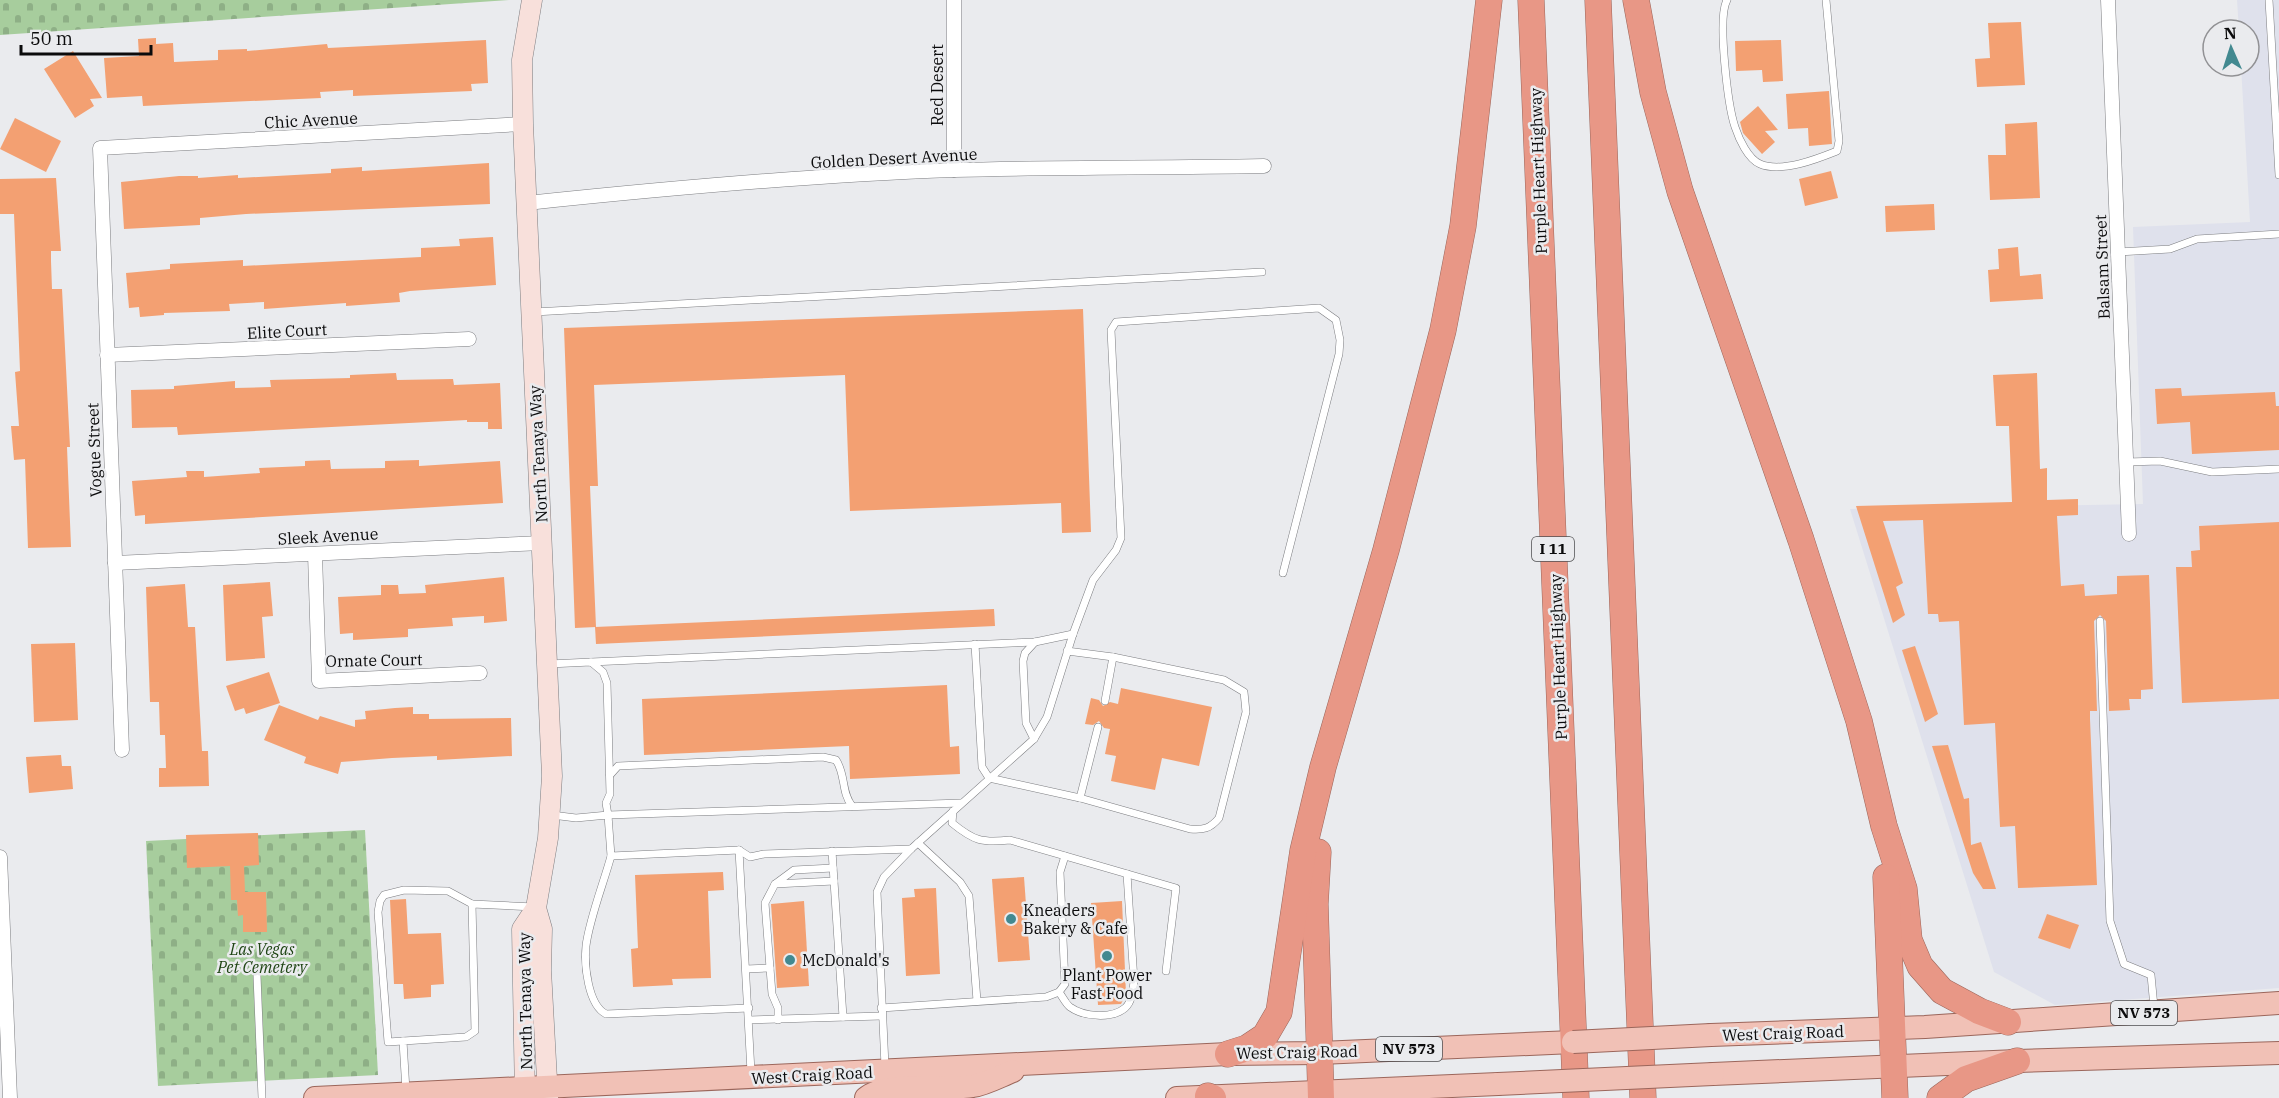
<svg xmlns="http://www.w3.org/2000/svg" width="2279" height="1098" font-family="'IBM Plex Serif',serif">
<style>
.built{fill:#dfe1ec}
.cemetery{fill:url(#cemetery-stones)}
.building{fill:#f3a072}
.lines{fill:none;stroke-linecap:round;stroke-linejoin:round}
.service-casing{stroke:#7c7d80;stroke-width:8}
.minor-casing{stroke:#7c7d80;stroke-width:15}
.secondary-casing{stroke:#7c7d80;stroke-width:21}
.primary-casing{stroke:#9b665b;stroke-width:24}
.motorway-casing{stroke:#9b665b;stroke-width:27}
.service{stroke:#fff;stroke-width:7}
.minor{stroke:#fff;stroke-width:14}
.secondary{stroke:#f8e0db;stroke-width:20}
.primary{stroke:#f1c1b6;stroke-width:22}
.motorway{stroke:#e89786;stroke-width:26}
.primary-bridge-casing{stroke:#9b665b;stroke-width:24;stroke-linecap:butt}
.primary-bridge{stroke:#f1c1b6;stroke-width:22}
.poi-dot{fill:#428990;stroke:#eaebee;stroke-width:2}
.labels{text-anchor:middle;stroke-width:5;stroke-linejoin:round;paint-order:stroke}
.shield{fill:#eaebee;stroke:#4e4e50;stroke-width:1.5}
.shield-label{font-size:15px;font-weight:bold;fill:#0b0b0c}
.street-label{font-size:16px;fill:#0b0b0c;stroke:#eaebee}
.poi-label{font-size:16px;fill:#0b0b0c;stroke:#eaebee;text-anchor:start}
.park-label{font-size:16px;font-style:italic;fill:#1f4514;stroke:#eaebee}
</style>
<defs>
<pattern id="cemetery-stones" width="16" height="16" patternUnits="userSpaceOnUse" patternTransform="scale(1.5)"><rect width="16" height="16" fill="#a7cd9d"/><path d="M2 7V4a2 2 0 0 1 4 0v3zM10 15v-3a2 2 0 0 1 4 0v3z" fill="#8eaf86"/></pattern>
</defs>
<rect width="100%" height="100%" fill="#eaebee"/>
<polygon class="built" points="2237,0 2279,0 2279,988 2055,1005 1994,972 1850,509 2143,504 2133,227 2250,222 2241,66 2249,66 2249,30 2239,30"/>
<g class="cemetery">
<polygon points="0,0 509,0 0,35"/>
<polygon points="365,830 378,1075 158,1086 146,841"/>
</g>
<g class="building">
<polygon points="2021,22 2025,85 1977,87 1975,59 1990,58 1988,23"/>
<polygon points="156,38 156,44 173,43 174,62 218,60 218,50 247,49 247,51 327,44 328,48 486,40 488,83 471,84 472,91 353,96 353,90 320,92 321,98 183,104 143,106 142,96 107,98 104,58 139,56 138,39"/>
<polygon points="1781,40 1783,81 1763,82 1762,70 1736,71 1735,41"/>
<polygon points="73,51 102,98 90,99 94,106 75,118 44,69"/>
<polygon points="1829,91 1832,144 1809,146 1808,128 1788,129 1786,94"/>
<polygon points="1758,106 1778,130 1765,131 1775,142 1762,154 1743,133 1740,122"/>
<polygon points="15,118 61,141 46,172 0,149"/>
<polygon points="2037,122 2040,198 1990,200 1988,155 2006,155 2005,124"/>
<polygon points="489,163 490,204 246,214 200,218 200,225 124,229 121,182 179,176 198,176 198,178 238,175 238,178 331,173 331,169 362,167 362,171"/>
<polygon points="1831,171 1838,198 1805,206 1799,179"/>
<polygon points="56,178 61,251 51,251 51,261 52,289 62,289 70,447 67,447 71,547 28,548 25,459 14,460 11,426 19,426 15,372 20,371 14,214 0,214 0,179"/>
<polygon points="1934,204 1935,230 1886,232 1885,206"/>
<polygon points="493,237 496,285 410,291 399,293 400,302 346,306 346,303 264,309 264,302 229,304 230,311 164,313 164,315 140,317 139,307 129,308 126,273 170,269 170,264 243,260 243,266 421,257 421,248 460,246 459,239"/>
<polygon points="2018,247 2020,276 2041,274 2043,299 1990,302 1988,270 1999,269 1998,249"/>
<polygon points="1083,309 1091,532 1062,533 1061,503 850,511 845,375 594,385 598,486 590,486 596,627 575,628 564,328"/>
<polygon points="396,373 397,380 453,379 454,385 500,383 502,429 488,429 488,422 467,422 467,420 178,435 177,427 132,428 131,390 174,389 174,386 235,381 235,388 271,387 270,380 350,378 350,375"/>
<polygon points="2037,373 2040,469 2047,468 2047,500 2078,499 2078,515 2057,516 2061,586 2084,584 2085,596 2117,594 2117,576 2149,575 2153,689 2141,690 2141,699 2129,699 2130,710 2109,711 2106,621 2100,615 2094,621 2097,711 2090,711 2090,719 2097,885 2018,888 2015,826 2000,827 1995,723 1964,725 1959,621 1939,622 1938,614 1928,614 1923,520 1883,521 1903,583 1896,587 1905,615 1893,623 1856,506 2012,502 2009,426 1996,426 1993,375"/>
<polygon points="2181,388 2182,396 2275,392 2276,406 2279,406 2279,450 2192,454 2190,422 2157,424 2155,389"/>
<polygon points="330,460 331,469 385,468 385,461 419,460 419,466 500,461 503,503 145,524 145,515 135,516 132,481 187,477 186,471 204,471 204,477 260,473 259,468 305,466 305,461"/>
<polygon points="2279,522 2279,699 2182,703 2176,567 2192,567 2191,551 2200,550 2199,526"/>
<polygon points="504,577 507,621 484,623 484,616 452,618 453,626 408,629 408,637 353,640 353,633 340,634 338,597 381,595 381,585 398,585 399,594 426,593 425,585"/>
<polygon points="270,582 273,616 262,617 265,658 226,661 223,585"/>
<polygon points="185,584 188,627 195,627 202,751 208,751 209,786 159,787 159,768 166,768 165,735 160,735 159,702 150,702 146,587"/>
<polygon points="994,609 995,626 596,644 595,627"/>
<polygon points="75,643 78,720 34,722 31,644"/>
<polygon points="1915,646 1938,714 1925,722 1902,650"/>
<polygon points="269,672 280,703 246,714 244,708 235,711 226,686"/>
<polygon points="947,685 950,747 959,746 960,774 850,779 849,746 644,755 642,699"/>
<polygon points="1121,688 1212,707 1199,766 1162,758 1155,790 1111,781 1116,756 1105,754 1110,729 1104,728 1099,721 1093,725 1085,724 1091,698 1099,700 1103,706 1110,702 1118,704"/>
<polygon points="279,705 318,720 320,716 355,727 355,720 366,719 365,711 395,708 413,707 413,714 429,714 429,719 511,718 512,756 437,760 437,756 392,758 341,762 338,774 304,763 306,757 264,740"/>
<polygon points="1948,745 1964,799 1969,798 1971,845 1981,842 1996,889 1983,889 1973,873 1932,746"/>
<polygon points="61,755 62,766 71,766 73,789 29,793 26,757"/>
<polygon points="258,833 259,865 244,866 245,892 266,892 267,932 243,932 243,915 238,916 237,900 231,900 230,866 187,868 186,835"/>
<polygon points="723,872 724,890 708,891 711,978 672,979 673,985 633,987 631,949 638,948 635,875"/>
<polygon points="1024,877 1030,960 998,962 992,879"/>
<polygon points="936,888 940,974 906,976 902,898 915,897 914,889"/>
<polygon points="406,899 408,934 441,933 444,984 431,985 431,997 404,999 403,984 394,984 390,900"/>
<polygon points="804,901 809,986 777,988 771,904"/>
<polygon points="1122,901 1126,994 1121,1004 1098,1005 1091,903"/>
<polygon points="2047,914 2079,925 2070,949 2038,938"/>
</g>
<g class="lines">
<defs>
<g id="service">
<path d="M1727,0c-10,18 1,106 8,127 4,12 13,32 25,37 22,9 57,-5 77,-13l2,-10 -13,-141"/>
<polyline points="2269,0 2279,175"/>
<polyline points="2118,252 2170,249 2197,239 2279,234"/>
<polyline points="534,312 1262,272"/>
<polyline points="2127,462 2160,461 2212,472 2279,469"/>
<polyline points="2100,621 2110,921 2124,964 2151,975 2154,1007"/>
<path d="M975,644l7,123 7,11 91,20 110,31c13,1 20,0 29,-11l27,-106 -2,-20 -20,-12 -111,-23 -8,44"/>
<polyline points="1067,651 1113,657"/>
<polyline points="591,662 1035,642 1073,634"/>
<polyline points="549,664 591,662 603,672 607,683 610,794 606,803 608,815 961,803"/>
<polyline points="1034,739 1026,723 1023,661 1025,653 1035,642"/>
<path d="M610,775l8,-9 205,-9 13,3c10,15 5,32 16,46"/>
<polyline points="1080,798 1098,727"/>
<path d="M953,811l-1,12c22,18 30,20 58,17l166,48 -10,83"/>
<polyline points="552,815 576,818 608,815 611,856 739,850 751,1072"/>
<polyline points="918,843 960,882 969,896 977,1001"/>
<polyline points="739,850 750,857 764,854 911,849"/>
<polyline points="832,851 843,1017"/>
<path d="M611,856c-7,26 -22,64 -25,90 -2,19 2,59 20,68l143,-6"/>
<polyline points="775,884 794,870 833,868"/>
<polyline points="746,969 770,968"/>
<polyline points="257,976 262,1098"/>
<path d="M1059,992c3,4 7,12 11,15 14,10 42,12 55,1 7,-6 8,-18 9,-27l-7,-107"/>
<polyline points="881,1008 1046,997 1059,992 1065,984 1060,872 1065,856"/>
<polyline points="749,1020 881,1016"/>
<polyline points="778,1020 778,1008 772,994 765,903 775,884 834,881"/>
<polyline points="403,1041 388,1042 378,912 380,901 384,895 404,890 448,891 472,904"/>
<polyline points="885,1066 877,892 884,877 911,849 1034,739 1047,717 1073,634 1093,580 1116,550 1121,538 1111,330 1116,322 1319,308 1336,320 1340,340 1339,354 1283,573"/>
<polyline points="406,1091 403,1041 466,1037 475,1031 472,904 534,907"/>
</g>
<g id="minor">
<polyline points="954,0 954,170"/>
<polyline points="2108,0 2129,534"/>
<path d="M527,203c142,-15 284,-28 427,-33 103,-3 206,-2 310,-4"/>
<polyline points="107,355 469,339"/>
<polyline points="315,554 319,681 480,673"/>
<polyline points="115,563 542,543"/>
<polyline points="122,750 100,148 523,124"/>
<polyline points="0,857 10,1098"/>
</g>
<g id="secondary">
<polyline points="536,908 542,929 541,970 548,1098"/>
<polyline points="525,1098 522,929 536,908 548,838 552,776 523,124 522,60 532,0"/>
</g>
<g id="primary">
<polyline points="1711,1035 1925,1027 2279,1003"/>
<polyline points="1713,1074 2017,1061 2279,1053"/>
<polyline points="315,1098 1228,1054 1320,1053 1573,1042"/>
<path d="M866,1098c20,-18 80,-7 107,-12 13,-2 27,-10 40,-15"/>
<polyline points="1177,1098 1498,1084"/>
</g>
<g id="motorway">
<polyline points="1531,0 1576,1098"/>
<polyline points="1598,0 1643,1098"/>
<polyline points="1636,0 1653,92 1680,191 1801,540 1859,721 1884,826 1904,889 1909,940 1920,966 1942,991 1979,1011 2008,1022"/>
<polyline points="1318,852 1315,904 1321,1098"/>
<polyline points="1886,877 1895,1098"/>
<polyline points="1228,1054 1247,1048 1265,1036 1279,1012 1303,851 1323,767 1386,550 1443,330 1463,226 1489,0"/>
<polyline points="1208,1096 1213,1098"/>
<polyline points="1940,1098 1966,1079 2017,1061"/>
</g>
</defs>
<use href="#service" class="service-casing"/>
<use href="#minor" class="minor-casing"/>
<use href="#secondary" class="secondary-casing"/>
<use href="#primary" class="primary-casing"/>
<use href="#motorway" class="motorway-casing"/>
<use href="#service" class="service"/>
<use href="#minor" class="minor"/>
<use href="#secondary" class="secondary"/>
<use href="#primary" class="primary"/>
<use href="#motorway" class="motorway"/>
<defs>
<g id="primary-bridge">
<polyline points="1573,1042 1711,1035"/>
<polyline points="1498,1084 1713,1074"/>
</g>
</defs>
<use href="#primary-bridge" class="primary-bridge-casing"/>
<use href="#primary-bridge" class="primary-bridge"/>
</g>
<g class="poi-dot">
<circle cx="1011" cy="919" r="6"/>
<circle cx="1107" cy="956" r="6"/>
<circle cx="790" cy="960" r="6"/>
</g>
<g class="labels">
<g class="shield">
<rect x="1532" y="537" width="42" height="24" rx="4.5"/>
<rect x="2111" y="1001" width="66" height="24" rx="4.5"/>
<rect x="1376" y="1037" width="66" height="24" rx="4.5"/>
</g>
<g class="shield-label">
<text x="1553" y="554">I 11</text>
<text x="2144" y="1018">NV 573</text>
<text x="1409" y="1054">NV 573</text>
</g>
<g class="street-label">
<text transform="translate(937 85) rotate(-90)" y="6">Red Desert</text>
<text transform="translate(311 120) rotate(-3)" y="6">Chic Avenue</text>
<text transform="translate(894 158) rotate(-3)" y="6">Golden Desert Avenue</text>
<text transform="translate(1538 171) rotate(-92)" y="6">Purple Heart Highway</text>
<text transform="translate(2102 267) rotate(-92)" y="6">Balsam Street</text>
<text transform="translate(287 331) rotate(-3)" y="6">Elite Court</text>
<text transform="translate(94 450) rotate(-92)" y="6">Vogue Street</text>
<text transform="translate(538 454) rotate(-93)" y="6">North Tenaya Way</text>
<text transform="translate(328 536) rotate(-3)" y="6">Sleek Avenue</text>
<text transform="translate(1558 657) rotate(-92)" y="6">Purple Heart Highway</text>
<text transform="translate(374 660) rotate(-1)" y="6">Ornate Court</text>
<text transform="translate(525 1001) rotate(-91)" y="6">North Tenaya Way</text>
<text transform="translate(1783 1033) rotate(-2)" y="6">West Craig Road</text>
<text transform="translate(1297 1052) rotate(-1)" y="6">West Craig Road</text>
<text transform="translate(812 1075) rotate(-3)" y="6">West Craig Road</text>
</g>
<g class="poi-label">
<text x="1023" y="916">Kneaders<tspan x="1023" dy="18">Bakery &amp; Cafe</tspan></text>
<text x="802" y="966">McDonald's</text>
<text x="1107" y="981" text-anchor="middle">Plant Power<tspan x="1107" dy="18">Fast Food</tspan></text>
</g>
<g class="park-label">
<text x="262" y="955">Las Vegas<tspan x="262" dy="18">Pet Cemetery</tspan></text>
</g>
</g>
<g transform="translate(2231 48) rotate(357)"><circle r="28" fill="#eaebee" stroke="#919194" stroke-width="1.5"/>
<path d="M0-4.5L10 22L0 15L-10 22Z" fill="#428990"/>
<text y="-9" font-size="16" font-weight="bold" text-anchor="middle" fill="#0b0b0c">N</text>
</g>
<path d="M21 45v9h130v-9" fill="none" stroke="#0b0b0c" stroke-width="3"/>
<text x="30" y="45" font-size="18" fill="#0b0b0c" stroke="#eaebee" stroke-width="4.5" paint-order="stroke">50 m</text>
</svg>
